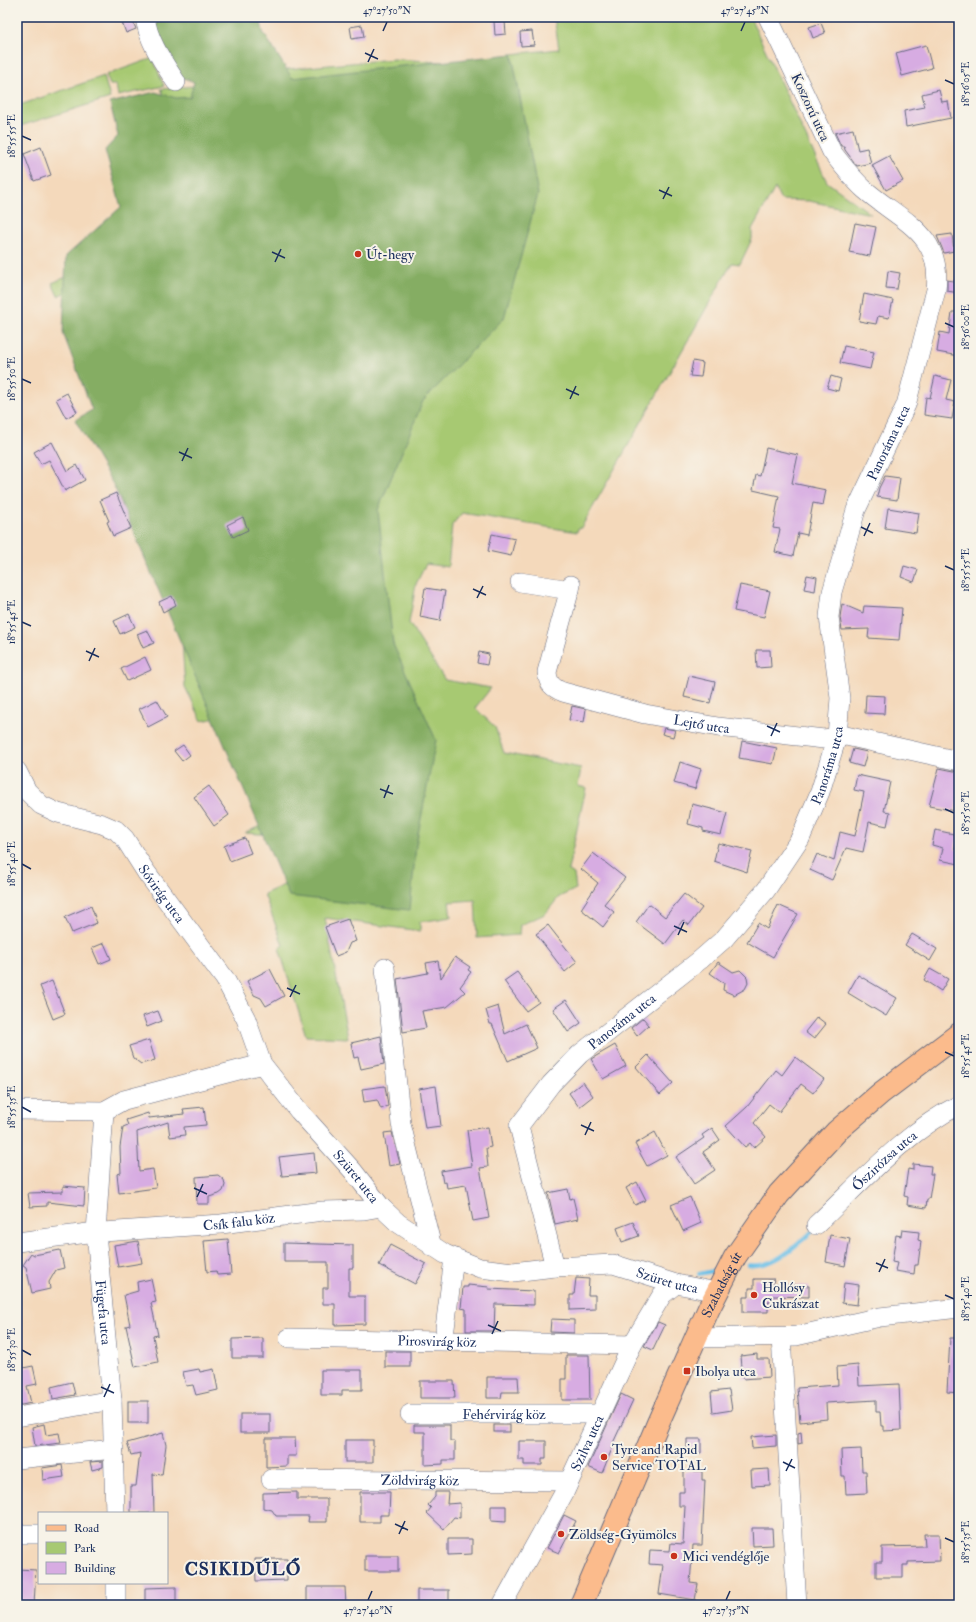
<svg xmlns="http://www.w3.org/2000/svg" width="976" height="1622" font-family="'IM FELL Double Pica',serif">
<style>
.green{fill:#a7c972;stroke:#617c68}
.forest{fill:#85ad64;stroke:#506e61}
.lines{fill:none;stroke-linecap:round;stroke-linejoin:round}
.stream{stroke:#6bbfe7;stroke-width:4}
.building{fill:#d7ace2}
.minor-casing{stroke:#676a7f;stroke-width:20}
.major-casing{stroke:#676a7f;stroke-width:24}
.minor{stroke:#fff;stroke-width:19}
.major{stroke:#fbbb8c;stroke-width:22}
.ticks{fill:none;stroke:#1b2f5e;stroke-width:1.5}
.poi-dot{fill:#c8321e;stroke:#f7f3e8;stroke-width:1.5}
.labels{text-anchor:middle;stroke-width:4;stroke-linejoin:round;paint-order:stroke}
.street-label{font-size:14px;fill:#1b2f5e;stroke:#f7f3e8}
.poi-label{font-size:14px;fill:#1b2f5e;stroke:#f7f3e8;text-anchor:start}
.district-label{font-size:18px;font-weight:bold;letter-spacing:1px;fill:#1b2f5e;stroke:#f7f3e8}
.neatline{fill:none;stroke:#1b2f5e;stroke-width:1.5}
.ticks-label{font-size:10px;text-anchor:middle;fill:#1b2f5e}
</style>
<rect width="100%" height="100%" fill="#f7f3e8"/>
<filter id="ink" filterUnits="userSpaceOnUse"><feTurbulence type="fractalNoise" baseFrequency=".025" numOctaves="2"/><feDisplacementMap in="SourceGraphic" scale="8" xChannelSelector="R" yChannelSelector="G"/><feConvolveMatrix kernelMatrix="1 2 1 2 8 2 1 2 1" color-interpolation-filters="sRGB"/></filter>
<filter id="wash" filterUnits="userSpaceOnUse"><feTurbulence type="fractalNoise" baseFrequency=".012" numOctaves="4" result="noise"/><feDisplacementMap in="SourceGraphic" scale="16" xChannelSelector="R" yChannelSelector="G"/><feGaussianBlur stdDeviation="0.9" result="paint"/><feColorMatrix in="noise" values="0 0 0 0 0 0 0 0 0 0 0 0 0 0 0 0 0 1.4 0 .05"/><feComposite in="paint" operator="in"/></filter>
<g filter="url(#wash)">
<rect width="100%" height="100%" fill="#f4d9bb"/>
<g class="green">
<polygon points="554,17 750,17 827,182 871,214 809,201 781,200 775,188 752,229 752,239 740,264 732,263 581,528 578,528 577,532 462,513 452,525 448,567 426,564 416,584 409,623 445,680 491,688 475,708 495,727 504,753 581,768 578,786 586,788 568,870 574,874 576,889 559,897 545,914 520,925 519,935 477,938 475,900 449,902 451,917 420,922 420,931 325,918 348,1038 306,1036 279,948 283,945 264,894 286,884 285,836 245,833 269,822 216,718 202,721 185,687 182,641 94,411 75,287 58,296 52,283 125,252 164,95 161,89 194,86 265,95 287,69 393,59 463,63 513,59 512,54 559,49"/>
<polygon points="153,58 164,86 118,96 116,85 110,85 106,75"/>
<polygon points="104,76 110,98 17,127 17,106"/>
</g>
<polygon class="forest" points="155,17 260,17 263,32 292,78 512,54 538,194 504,318 423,401 378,510 393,644 436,740 416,845 410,910 289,896 114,486 75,420 92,410 63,333 66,256 121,207 105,150 118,136 110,103 155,92 176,98 190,97 194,82 180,77 156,29"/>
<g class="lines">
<g class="stream">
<path d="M748,1265c27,3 44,-17 64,-33"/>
<polyline points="699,1274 717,1270"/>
</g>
</g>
<g id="blocks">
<g class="building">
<polygon points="120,17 131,17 136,29 126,33"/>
<polygon points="494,21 505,21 506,34 495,35"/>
<polygon points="821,23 825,33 813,38 809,27"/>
<polygon points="362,25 364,37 352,39 350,27"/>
<polygon points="532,31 534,45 521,46 520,32"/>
<polygon points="926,45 932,68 902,76 896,53"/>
<polygon points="939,90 942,102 948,101 951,118 906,127 904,111 925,107 922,94"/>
<polygon points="853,129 858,150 867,148 871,163 857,166 845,150 844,146 841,146 835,133"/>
<polygon points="41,147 51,175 34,181 24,154"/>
<polygon points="889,156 903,181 886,190 872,165"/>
<polygon points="855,223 876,227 870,256 849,252"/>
<polygon points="952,234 954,251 944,253 937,236"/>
<polygon points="888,271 900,273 897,289 886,288"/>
<polygon points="947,280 959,282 959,293 947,291"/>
<polygon points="864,294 893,300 889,318 878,316 876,324 859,321"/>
<polygon points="952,312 959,312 959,356 937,352 940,332 949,334"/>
<polygon points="844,346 874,352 870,369 840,363"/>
<polygon points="693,361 703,363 701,377 690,376"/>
<polygon points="831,376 841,379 838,391 827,388"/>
<polygon points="935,376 951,380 946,400 955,402 952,419 924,415 926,397 930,398"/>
<polygon points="67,393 77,412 66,418 56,399"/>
<polygon points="52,442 67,471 77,465 85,480 65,491 49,460 41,464 34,452"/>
<polygon points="766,448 798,455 792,483 826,490 823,505 813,503 807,535 798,533 793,556 775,552 780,529 773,528 779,496 753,490 756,475 760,476"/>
<polygon points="885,476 900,478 897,500 877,497 879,488"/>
<polygon points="116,493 131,528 113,536 107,522 109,521 100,500"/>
<polygon points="888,508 919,513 916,533 885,528"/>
<polygon points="243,517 248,530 233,537 227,525"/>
<polygon points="492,534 515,539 511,556 488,551"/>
<polygon points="904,566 918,570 914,582 901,577"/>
<polygon points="807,575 817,577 815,591 804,589"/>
<polygon points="740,585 770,591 764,617 734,611"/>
<polygon points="425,588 445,591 440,621 420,617"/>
<polygon points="172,596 176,605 163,612 159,602"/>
<polygon points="842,604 863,613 864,606 902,608 899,640 868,638 869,629 842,630 840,617"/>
<polygon points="129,614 135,627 120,634 114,621"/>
<polygon points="147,630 154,643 143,648 137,634"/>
<polygon points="756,650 770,650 771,667 757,668"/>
<polygon points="479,652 489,654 487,665 477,663"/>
<polygon points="145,657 151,670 127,681 121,669"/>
<polygon points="689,676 715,682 710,703 684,697"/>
<polygon points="866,695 885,696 884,714 865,713"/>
<polygon points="157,700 167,717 148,727 139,709"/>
<polygon points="572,706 586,709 584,722 569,720"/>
<polygon points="664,728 675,730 673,737 662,734"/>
<polygon points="742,741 777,748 773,764 739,758"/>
<polygon points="183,745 190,755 182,761 174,751"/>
<polygon points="853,749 867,752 863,767 849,763"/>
<polygon points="680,762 701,769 695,789 674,783"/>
<polygon points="939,768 959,772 959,792 955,811 929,806"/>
<polygon points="857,775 890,782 884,811 890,812 887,826 869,822 863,852 846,848 832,880 810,870 817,854 834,861 840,832 855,836 864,792 854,790"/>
<polygon points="209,786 229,815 214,826 194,797"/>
<polygon points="692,804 727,813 721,835 703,831 703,828 688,824"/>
<polygon points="935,830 958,835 955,849 959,850 959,864 940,860 943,848 932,845"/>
<polygon points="245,838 251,853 230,861 224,846"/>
<polygon points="718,843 752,851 747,872 714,861"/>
<polygon points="593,853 625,878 604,904 614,912 603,927 581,909 598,883 581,869"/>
<polygon points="684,894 702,908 689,925 683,920 665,944 636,922 649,904 665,917"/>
<polygon points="778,905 798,914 773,957 747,942 758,923 767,929"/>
<polygon points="91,906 97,923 72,933 65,917"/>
<polygon points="348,919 356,941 350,943 346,952 336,956 325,927"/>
<polygon points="548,925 577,962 565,972 536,934"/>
<polygon points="912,934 937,949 930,961 905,945"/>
<polygon points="104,943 111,959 99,964 92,948"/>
<polygon points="455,957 470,967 468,970 471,972 460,987 465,992 447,1007 422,1011 426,1028 403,1032 397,979 428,973 426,963 438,961 441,978"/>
<polygon points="718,962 733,972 740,970 747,977 748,983 745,989 734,995 723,990 724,983 710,973"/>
<polygon points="270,969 284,996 266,1006 261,998 254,995 247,981"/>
<polygon points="930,969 948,979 941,991 924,980"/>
<polygon points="517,972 539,1002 526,1011 504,981"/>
<polygon points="858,975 897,998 886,1016 848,993"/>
<polygon points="52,981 65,1014 53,1019 40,986"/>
<polygon points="566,1000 581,1023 568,1032 553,1009"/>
<polygon points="498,1006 505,1034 526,1024 537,1048 508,1061 492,1024 490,1024 486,1010"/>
<polygon points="158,1011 162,1021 147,1027 143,1016"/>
<polygon points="817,1017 826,1024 814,1039 805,1032"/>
<polygon points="643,1018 649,1025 637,1036 631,1028"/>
<polygon points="381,1036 384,1064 361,1069 358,1057 354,1058 351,1043"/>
<polygon points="149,1040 155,1060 141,1064 133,1058 129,1046"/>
<polygon points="615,1045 626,1066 603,1079 591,1059"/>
<polygon points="648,1055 673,1083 660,1095 636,1067"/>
<polygon points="795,1057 824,1079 813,1093 801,1084 779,1112 769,1104 754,1123 766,1137 754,1148 750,1143 745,1147 726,1126 747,1107 776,1070 782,1075"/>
<polygon points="583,1082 593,1096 579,1107 569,1093"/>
<polygon points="385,1086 388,1106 381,1109 377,1100 364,1102 362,1089"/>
<polygon points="436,1086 441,1126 425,1128 419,1089"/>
<polygon points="204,1107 206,1125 184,1127 185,1135 170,1137 168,1122 137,1132 139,1171 153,1169 156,1188 119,1193 117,1174 121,1173 120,1147 123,1127 128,1125 126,1120 148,1113 149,1118 184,1114 183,1109"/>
<polygon points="488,1127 491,1147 486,1148 488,1167 480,1168 489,1218 473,1221 466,1185 447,1188 446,1182 443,1183 441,1171 472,1166 467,1130"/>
<polygon points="712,1128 720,1140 703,1152 715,1170 694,1184 676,1157 704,1138 702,1135"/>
<polygon points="392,1132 400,1164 389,1166 384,1133"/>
<polygon points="655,1132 667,1155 647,1166 635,1144"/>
<polygon points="314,1153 316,1173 282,1176 279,1157"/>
<polygon points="913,1164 931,1166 930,1174 933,1174 929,1199 927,1199 926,1208 907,1205 908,1197 904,1196 908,1169 913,1170"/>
<polygon points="218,1175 224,1180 225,1185 223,1191 219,1194 209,1197 209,1204 197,1204 196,1177"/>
<polygon points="637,1182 646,1200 635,1205 626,1188"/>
<polygon points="63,1186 85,1188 84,1206 47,1202 47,1206 30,1207 28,1193 63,1192"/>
<polygon points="568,1189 570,1199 573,1198 578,1219 555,1224 548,1193"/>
<polygon points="690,1197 701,1223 683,1231 671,1205"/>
<polygon points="633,1222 639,1236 622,1242 617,1228"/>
<polygon points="902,1230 919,1232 918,1240 921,1241 918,1265 915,1265 914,1274 895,1271 897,1263 892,1262 896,1235 901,1236"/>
<polygon points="830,1235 850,1239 845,1266 826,1262"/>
<polygon points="228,1239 231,1274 217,1275 216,1271 207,1272 204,1241"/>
<polygon points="138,1241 142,1263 118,1267 114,1245"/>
<polygon points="284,1243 353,1245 353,1268 349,1268 349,1296 365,1296 365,1324 335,1325 335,1304 323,1304 323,1288 328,1288 328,1262 284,1262"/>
<polygon points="390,1245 426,1264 415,1284 379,1265"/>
<polygon points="60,1250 64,1268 56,1270 49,1282 50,1289 32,1293 26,1267 23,1265 31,1253 34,1255"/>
<polygon points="576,1278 589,1279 588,1295 595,1295 595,1309 570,1310 570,1295 574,1295"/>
<polygon points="151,1279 156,1302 151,1303 158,1335 153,1336 158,1362 135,1367 126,1326 130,1325 124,1295 138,1291 137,1282"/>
<polygon points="754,1279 774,1279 773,1284 809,1286 809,1297 773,1296 773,1302 768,1302 768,1312 743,1312 743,1297 749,1297 749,1288 754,1288"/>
<polygon points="844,1283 859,1285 857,1305 842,1303"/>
<polygon points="468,1285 489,1287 488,1289 534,1291 534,1305 495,1304 494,1331 466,1331 466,1309 461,1308 463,1287 468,1287"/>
<polygon points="551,1319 574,1320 574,1333 550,1332"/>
<polygon points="658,1322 665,1325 653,1350 644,1346"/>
<polygon points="263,1338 263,1358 232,1358 232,1339"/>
<polygon points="950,1338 959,1338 959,1393 947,1392"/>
<rect x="385" y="1351" width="25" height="16"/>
<polygon points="757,1354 757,1359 769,1359 770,1377 743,1379 741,1356"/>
<polygon points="566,1355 589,1355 590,1400 562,1400 562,1379 566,1379"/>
<polygon points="22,1362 23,1368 33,1366 37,1384 27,1386 31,1403 17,1406 17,1363"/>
<polygon points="858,1365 859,1386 899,1384 901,1430 884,1431 884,1426 881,1426 880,1412 876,1412 876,1400 826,1403 827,1419 800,1422 797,1388 838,1385 837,1367"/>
<polygon points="199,1369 200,1372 214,1369 218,1390 196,1395 193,1385 186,1386 183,1372"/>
<polygon points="321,1370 362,1370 362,1390 342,1390 342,1395 321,1395"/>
<polygon points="487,1377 518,1377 519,1392 502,1392 501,1398 487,1398"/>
<polygon points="420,1381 454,1381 455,1398 420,1398"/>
<polygon points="72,1382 75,1395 53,1399 51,1387"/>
<polygon points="729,1390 732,1410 713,1413 711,1392"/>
<polygon points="621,1394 633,1400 613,1443 614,1444 602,1473 588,1467"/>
<rect x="128" y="1401" width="20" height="22"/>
<rect x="240" y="1414" width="30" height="19"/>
<polygon points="44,1424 46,1435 59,1433 61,1443 35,1446 32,1427"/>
<polygon points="414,1425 450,1425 450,1441 455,1441 455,1460 443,1460 443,1464 425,1465 425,1432 414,1432"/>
<rect x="494" y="1425" width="16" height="7"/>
<polygon points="801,1432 802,1443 798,1444 798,1433"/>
<polygon points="163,1433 166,1445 162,1475 153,1474 154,1513 131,1513 131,1486 136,1486 140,1453 131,1455 127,1443"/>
<polygon points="776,1435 776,1446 752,1448 751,1437"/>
<polygon points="266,1438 295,1438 296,1456 287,1456 287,1466 266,1467"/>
<polygon points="687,1439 701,1439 701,1453 687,1454"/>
<rect x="345" y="1440" width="28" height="22"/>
<polygon points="519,1441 546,1441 546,1459 542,1459 542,1465 524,1465 524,1460 519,1460"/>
<polygon points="861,1449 862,1471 866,1471 867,1493 846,1494 845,1476 842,1476 841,1450"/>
<polygon points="103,1461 103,1467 92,1470 90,1462"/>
<polygon points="62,1465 64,1477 43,1480 42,1468"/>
<polygon points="769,1469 770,1485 752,1486 751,1470"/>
<polygon points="684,1471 702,1471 702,1480 705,1480 702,1545 693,1545 690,1583 698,1584 695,1600 659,1594 663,1565 649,1564 650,1550 670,1551 671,1543 683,1544 685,1506 679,1506 679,1492 684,1492"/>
<polygon points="297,1492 297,1499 327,1499 327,1522 308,1522 309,1516 276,1516 272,1510 263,1508 263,1493"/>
<polygon points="360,1492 390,1492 389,1515 380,1515 380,1522 360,1522"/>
<polygon points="435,1492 448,1492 447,1504 460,1503 460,1518 454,1517 444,1529 427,1513 431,1508 428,1505 435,1497"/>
<polygon points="491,1506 506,1506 506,1522 491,1521"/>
<polygon points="564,1515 576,1521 559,1553 547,1548"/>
<polygon points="752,1528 772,1528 773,1545 753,1546"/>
<polygon points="924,1534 939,1534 940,1561 908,1562 908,1565 903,1565 903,1577 876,1577 876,1562 882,1562 882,1547 925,1546"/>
<polygon points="448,1539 472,1539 472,1554 448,1555"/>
<rect x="365" y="1556" width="33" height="15"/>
<polygon points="255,1559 287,1559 287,1580 256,1581"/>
<polygon points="17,1569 36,1570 34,1605 18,1605 20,1585 17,1585"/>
<polygon points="176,1587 176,1605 145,1605 145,1588"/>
<polygon points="307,1587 345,1587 346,1605 307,1605"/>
<rect x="417" y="1590" width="32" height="15"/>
</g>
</g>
</g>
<g filter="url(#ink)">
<use href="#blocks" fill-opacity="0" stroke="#676a7f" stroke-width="1"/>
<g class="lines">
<defs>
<g id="minor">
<path d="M145,17c3,24 18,45 31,65"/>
<polyline points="520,582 570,590"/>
<path id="s1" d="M571,585l-24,87c1,12 6,16 16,20l82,22 73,13 106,12 22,-3 113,25"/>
<path id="s2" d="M17,771l10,20 14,14 17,8 44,11 14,6 9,9 21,33 79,107 21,40 16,45 37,47 54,60 28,36 17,16 47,31 35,14 33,4 42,-5 58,-3 63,20 41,8"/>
<polyline points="385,968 401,1124 432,1247"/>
<polyline points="17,1110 104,1111 124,1100 262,1064"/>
<path id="s3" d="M104,1111l-8,122 16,167 3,113"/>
<path id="s4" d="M816,1225c45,-42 88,-92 143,-120"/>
<path id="s5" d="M17,1242l71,-9 133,-9 102,-13 41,-1 17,-3"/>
<path id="s6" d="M555,1267l-36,-141 32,-42 29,-30 120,-94 24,-21 42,-49 34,-51 20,-47 17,-55 3,-39 -11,-81 3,-25 24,-82 50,-105 30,-115c7,-58 -36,-69 -72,-101 -12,-11 -22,-24 -32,-37l-64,-135"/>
<polyline points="445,1328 454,1258"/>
<polyline points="781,1337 797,1605"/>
<path id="s7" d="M289,1338l343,7"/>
<polyline points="696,1338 796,1336 880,1317 959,1308"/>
<path id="s8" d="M410,1414h189"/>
<polyline points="17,1417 112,1400"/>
<polyline points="17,1459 114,1449"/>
<path id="s9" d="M271,1479l298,2"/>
<polyline points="17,1534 39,1534"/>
<polyline points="116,1605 116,1583"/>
<path id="s10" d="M502,1605l62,-112 68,-148 30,-50 14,-11"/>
</g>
<g id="major">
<path id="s11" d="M581,1605l77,-182 51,-115 26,-51 44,-63 58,-63 44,-38 78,-59"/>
</g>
</defs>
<use href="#minor" class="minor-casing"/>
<use href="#major" class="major-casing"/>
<use href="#minor" class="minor"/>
<use href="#major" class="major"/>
</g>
</g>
<path class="ticks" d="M383,31l4,-9M741,31l4,-9M365,53l13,6M368,62l6,-13M945,80l9,4M22,136l9,4M659,190l13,6M663,199l6,-12M272,252l13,6M275,262l6,-13M945,323l9,4M22,379l9,4M566,389l13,6M570,399l6,-13M179,452l13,6M182,461l6,-13M861,527l12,6M864,536l6,-13M945,566l9,4M473,589l13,6M477,598l6,-12M22,622l9,4M86,651l13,6M89,661l6,-13M767,726l13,6M771,736l6,-13M380,789l13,5M384,798l5,-13M945,809l9,4M22,864l9,5M674,926l13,6M678,935l6,-13M287,988l13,6M290,997l6,-12M945,1052l9,4M22,1107l9,5M581,1125l13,6M585,1135l6,-13M194,1188l13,6M197,1197l6,-13M876,1263l12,5M879,1272l6,-13M945,1295l9,4M488,1325l13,6M492,1334l6,-13M22,1350l9,5M101,1387l13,6M104,1397l6,-13M783,1462l12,6M786,1471l6,-12M395,1524l13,6M399,1534l6,-13M945,1538l9,4M368,1600l4,-9M726,1600l4,-9"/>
<g class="poi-dot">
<circle cx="358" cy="254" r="4"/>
<circle cx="754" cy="1295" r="4"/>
<rect x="683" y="1367" width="8" height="8" rx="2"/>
<circle cx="604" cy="1457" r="4"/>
<circle cx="561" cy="1534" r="4"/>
<circle cx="674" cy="1556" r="4"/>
</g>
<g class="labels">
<g class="street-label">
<text transform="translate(811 107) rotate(65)" y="5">Koszorú utca</text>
<text dy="5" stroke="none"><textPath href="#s6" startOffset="965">Panoráma utca</textPath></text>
<text dy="5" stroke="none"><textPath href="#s1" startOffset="260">Lejtő utca</textPath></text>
<text dy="5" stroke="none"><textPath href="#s6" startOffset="629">Panoráma utca</textPath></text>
<text dy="5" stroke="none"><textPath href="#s2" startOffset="200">Sóvirág utca</textPath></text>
<text dy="5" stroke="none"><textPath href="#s6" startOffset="293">Panoráma utca</textPath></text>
<text dy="5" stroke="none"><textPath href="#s4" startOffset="94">Őszirózsa utca</textPath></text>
<text dy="5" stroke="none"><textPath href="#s2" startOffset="546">Szüret utca</textPath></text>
<text dy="5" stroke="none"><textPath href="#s5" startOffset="223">Csík falu köz</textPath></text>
<text dy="5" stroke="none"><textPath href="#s2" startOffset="893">Szüret utca</textPath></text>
<text dy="5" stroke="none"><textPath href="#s11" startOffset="350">Szabadság út</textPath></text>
<text dy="5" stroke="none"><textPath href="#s3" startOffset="202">Fügefa utca</textPath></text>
<text dy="5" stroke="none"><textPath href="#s7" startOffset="148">Pirosvirág köz</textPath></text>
<text dy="5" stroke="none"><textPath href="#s8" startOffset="94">Fehérvirág köz</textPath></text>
<text dy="5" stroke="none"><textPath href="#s10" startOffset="183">Szilva utca</textPath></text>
<text dy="5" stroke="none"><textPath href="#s9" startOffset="149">Zöldvirág köz</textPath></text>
</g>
<g class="poi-label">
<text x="366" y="259">Út-hegy</text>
<text x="762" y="1292">Hollósy<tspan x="762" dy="16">Cukrászat</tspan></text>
<text x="695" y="1376">Ibolya utca</text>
<text x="612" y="1454">Tyre and Rapid<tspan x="612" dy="16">Service TOTAL</tspan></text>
<text x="569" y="1539">Zöldség-Gyümölcs</text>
<text x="682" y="1561">Mici vendéglője</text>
</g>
<g class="district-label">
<text x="243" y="1575">CSIKIDŰLŐ</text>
</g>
</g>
<rect width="976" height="1622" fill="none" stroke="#f7f3e8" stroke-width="44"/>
<rect x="38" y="1512" width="130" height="72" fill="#f7f3e8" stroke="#9fa5b1"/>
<rect x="46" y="1525" width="20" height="6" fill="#fbbb8c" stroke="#9fa5b1"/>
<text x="74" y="1532" font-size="12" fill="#1b2f5e">Road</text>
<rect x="46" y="1542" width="20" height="12" fill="#a7c972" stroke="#9fa5b1"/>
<text x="74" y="1552" font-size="12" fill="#1b2f5e">Park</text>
<rect x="46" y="1562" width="20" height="12" fill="#d7ace2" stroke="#9fa5b1"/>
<text x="74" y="1572" font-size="12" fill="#1b2f5e">Building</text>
<rect x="22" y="22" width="932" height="1578" class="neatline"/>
<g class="ticks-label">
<text x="387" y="14">47°27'50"N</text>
<text x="745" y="14">47°27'45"N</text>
<text transform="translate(965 84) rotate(-90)" y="4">18°56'05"E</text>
<text transform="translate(11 136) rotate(-90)" y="4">18°55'55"E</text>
<text transform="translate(965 327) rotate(-90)" y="4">18°56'00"E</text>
<text transform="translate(11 379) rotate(-90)" y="4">18°55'50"E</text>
<text transform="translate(965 570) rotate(-90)" y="4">18°55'55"E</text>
<text transform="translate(11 622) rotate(-90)" y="4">18°55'45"E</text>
<text transform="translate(965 813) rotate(-90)" y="4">18°55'50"E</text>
<text transform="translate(11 864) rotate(-90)" y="4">18°55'40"E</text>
<text transform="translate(965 1056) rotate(-90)" y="4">18°55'45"E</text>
<text transform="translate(11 1107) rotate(-90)" y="4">18°55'35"E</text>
<text transform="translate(965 1299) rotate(-90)" y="4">18°55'40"E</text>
<text transform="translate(11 1350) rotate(-90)" y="4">18°55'30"E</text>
<text transform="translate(965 1542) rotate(-90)" y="4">18°55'35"E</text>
<text x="368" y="1614">47°27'40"N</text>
<text x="726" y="1614">47°27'35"N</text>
</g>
</svg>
